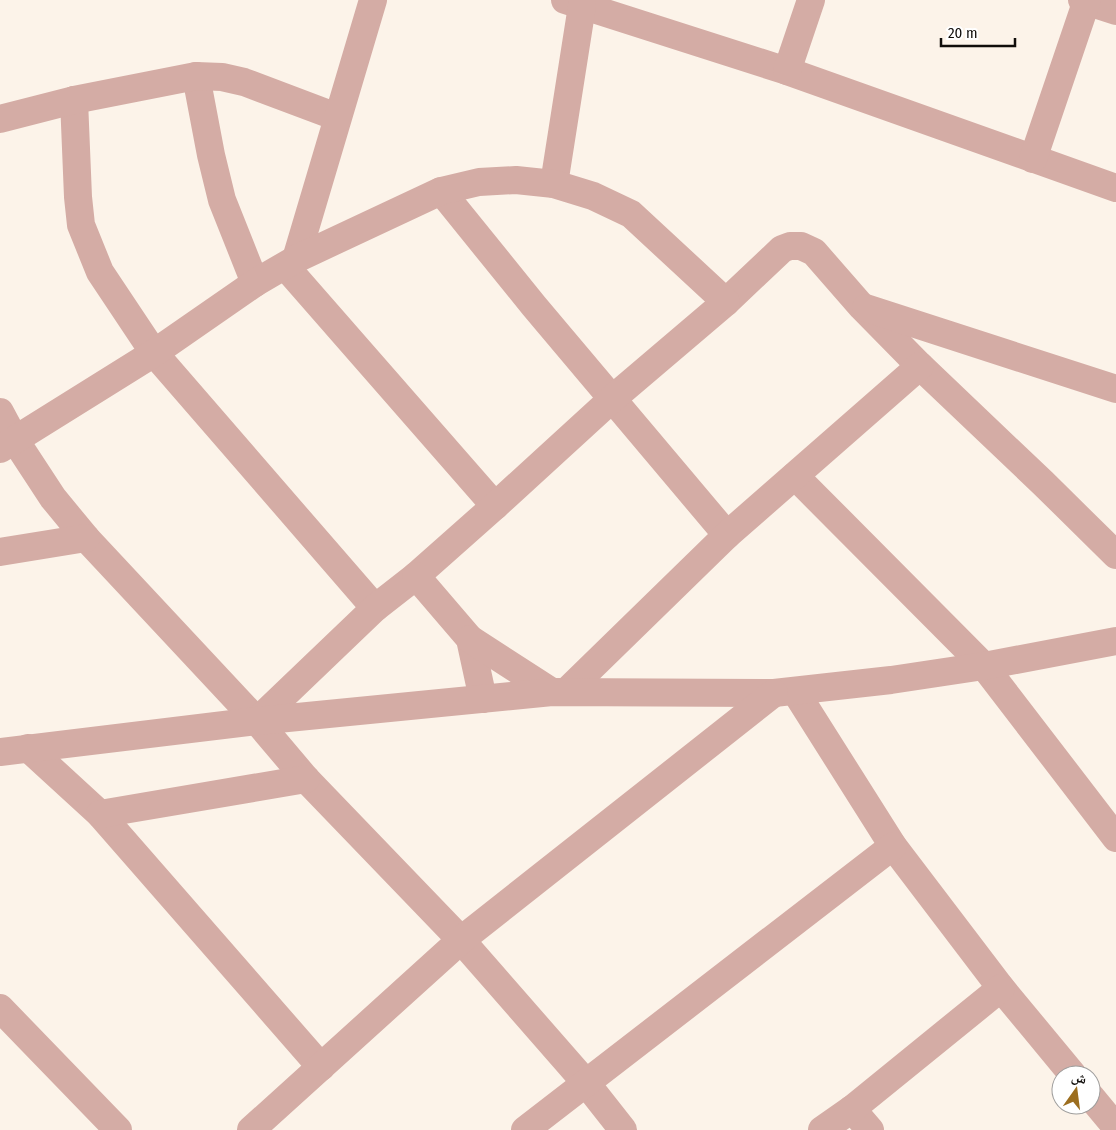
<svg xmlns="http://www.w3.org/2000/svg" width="1116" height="1130" font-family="'Fira Sans Condensed','Noto Naskh Arabic',sans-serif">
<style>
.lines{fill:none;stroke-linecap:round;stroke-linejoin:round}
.minor{stroke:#d4aca5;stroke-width:28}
</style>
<rect width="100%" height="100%" fill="#fcf3e9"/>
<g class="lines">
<g class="minor">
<polyline points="565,0 787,71 1116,188"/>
<polyline points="1082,0 1116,11"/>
<polyline points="787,71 811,0"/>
<polyline points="196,76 211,155 222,200 255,283"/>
<polyline points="74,100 78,197 81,225 100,272 154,353 375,608"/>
<polyline points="0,119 74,100 196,76 222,77 244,82 337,117"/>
<polyline points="1033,159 1087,0"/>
<polyline points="554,184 582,6"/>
<polyline points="441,191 534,306 727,535"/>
<polyline points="296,259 373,0"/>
<polyline points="286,267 495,506"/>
<polyline points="726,302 782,249 790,246 801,246 814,252 862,307 920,366 1043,483 1116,555"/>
<polyline points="866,308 1116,389"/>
<polyline points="0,412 15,440 53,498 86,538 257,721 306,779 461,940 586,1083 623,1130"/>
<polyline points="0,449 154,353 255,283 296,259 441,191 479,182 516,180 554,184 593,196 631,214 726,302 612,399 495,506 416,576 375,608 257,721"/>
<polyline points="795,476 984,666 1116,838"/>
<polyline points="0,552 86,538"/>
<polyline points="416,576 470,639 483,699"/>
<polyline points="470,639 552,692"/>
<polyline points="795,691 893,846 1001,988 1073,1075"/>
<polyline points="566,692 727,535 920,366"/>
<polyline points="28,748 100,814 321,1067"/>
<polyline points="0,752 257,721 552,692 774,693 891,680 984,666 1116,641"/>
<polyline points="100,814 306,779"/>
<polyline points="0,1008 118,1130"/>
<polyline points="1091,1097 1116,1127"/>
<polyline points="852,1109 870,1130"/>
<polyline points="251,1130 461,940 774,693"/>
<polyline points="525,1130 893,846"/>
<polyline points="822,1130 852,1109 1001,988"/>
</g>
</g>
<g transform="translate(1076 1090) rotate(14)"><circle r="24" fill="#ffffff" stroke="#9f9e9d"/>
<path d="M0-4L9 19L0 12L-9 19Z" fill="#9c6e1f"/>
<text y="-8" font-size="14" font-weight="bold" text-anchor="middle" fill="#100d0a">ش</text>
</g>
<path d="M941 38v8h74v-8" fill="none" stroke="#100d0a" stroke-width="2.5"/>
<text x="948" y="38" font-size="15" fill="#100d0a" stroke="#ffffff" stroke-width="4" paint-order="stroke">20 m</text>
</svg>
